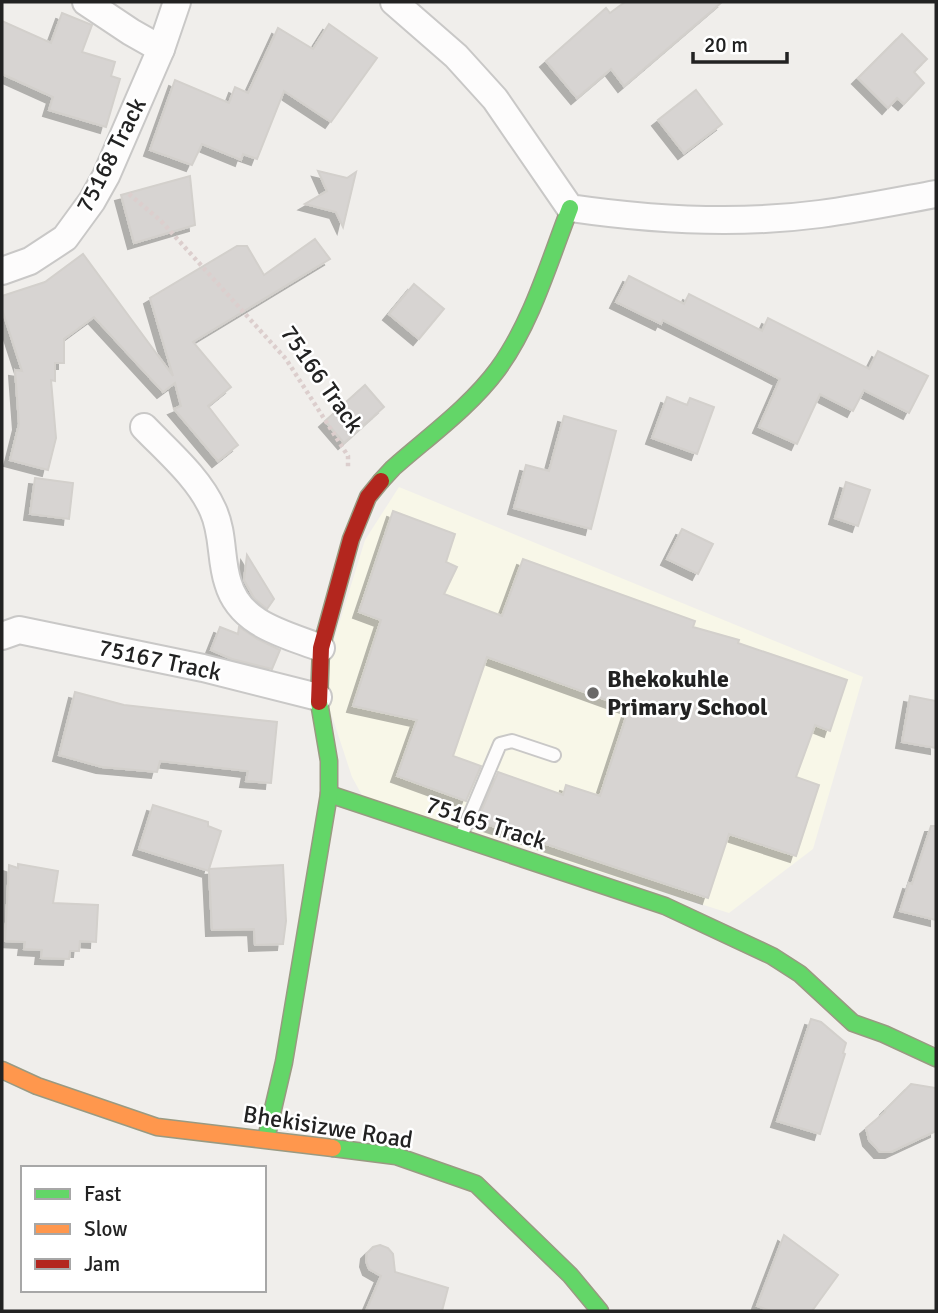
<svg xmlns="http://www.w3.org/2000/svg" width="938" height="1313" font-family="Signika,sans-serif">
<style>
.education{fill:#f8f7e8}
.building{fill:#d7d4d2;stroke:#d3d0cc;stroke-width:2;filter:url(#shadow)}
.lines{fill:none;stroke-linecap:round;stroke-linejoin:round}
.lane-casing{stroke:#c9c8c7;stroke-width:16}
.street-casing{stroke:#c9c8c7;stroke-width:30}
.fast-casing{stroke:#999a82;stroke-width:19}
.slow-casing{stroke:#999a82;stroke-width:19}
.jam-casing{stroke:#999a82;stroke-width:19}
.path{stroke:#dccecd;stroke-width:4.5;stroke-dasharray:3.5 3.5;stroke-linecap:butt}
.lane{stroke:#fdfcfc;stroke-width:12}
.street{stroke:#fdfcfc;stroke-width:26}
.fast{stroke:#63d668;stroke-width:16}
.slow{stroke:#ff974d;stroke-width:16}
.jam{stroke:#b3261e;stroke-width:16}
.poi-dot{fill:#6a6968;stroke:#fff;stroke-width:2.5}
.labels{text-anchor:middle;stroke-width:5;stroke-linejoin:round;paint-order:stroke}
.street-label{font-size:24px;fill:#222;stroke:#fff}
.poi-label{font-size:24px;font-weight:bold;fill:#222;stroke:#fff;text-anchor:start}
</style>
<defs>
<filter id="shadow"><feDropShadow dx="-6" dy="6" stdDeviation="0" flood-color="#0004"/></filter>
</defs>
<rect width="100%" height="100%" fill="#f0eeeb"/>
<polygon class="education" points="399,487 863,677 813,849 729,913 363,797 352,777 330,710 326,666 365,540"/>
<g class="building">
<polygon points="625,2 722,2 624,86 611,69 577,98 546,61 606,8 610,13"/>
<polygon points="62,13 92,25 82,52 115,62 111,76 120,79 106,127 49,110 53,97 2,74 2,21 51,43"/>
<polygon points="329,24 377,58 331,122 284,91 257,159 243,154 241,160 202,144 192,165 150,150 175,80 229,103 235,87 248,93 278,28 313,49"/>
<polygon points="902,34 927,59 914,72 924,83 904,104 897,98 888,108 858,78"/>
<polygon points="696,90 722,124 684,153 658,120"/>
<polygon points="318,171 347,178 356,172 343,227 336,212 305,204 327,191"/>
<polygon points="190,176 195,225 134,243 121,195"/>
<polygon points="315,239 330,259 193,342 231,387 208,406 238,445 218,461 174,409 181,406 175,383 163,392 94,317 64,339 64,363 55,363 55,381 51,380 56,438 48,470 10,460 19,424 15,370 22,371 2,309 2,296 45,282 83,254 173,376 150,298 237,246 247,246 264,275"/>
<polygon points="629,276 684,304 689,294 762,331 768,318 869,369 878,351 928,376 909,413 864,390 853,411 820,394 797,444 759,427 780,379 663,320 661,324 616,302"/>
<polygon points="414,284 444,309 419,339 389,314"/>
<polygon points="365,385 384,407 344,443 325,421"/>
<polygon points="667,397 687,405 690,398 714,407 697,454 652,438"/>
<polygon points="564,416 616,431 591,529 514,508 526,465 549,471"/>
<polygon points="35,478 73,483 69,519 30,514"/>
<polygon points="846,482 870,490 858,526 835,518"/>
<polygon points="393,511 455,534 446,562 457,567 444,594 502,616 523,559 695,621 693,627 739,640 738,643 847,680 830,731 815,725 796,777 819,785 796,856 729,834 708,898 477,821 498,772 563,795 566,785 600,796 629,708 487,657 453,756 481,766 466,801 397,776 417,720 353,706 381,620 359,612"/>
<polygon points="682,529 713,544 698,574 667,559"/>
<polygon points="247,555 274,599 267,609 254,598 244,580"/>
<polygon points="220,627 238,634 239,627 257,639 280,650 272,669 232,659 211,650"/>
<polygon points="75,692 124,705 277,722 271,783 246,781 248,771 160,761 157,772 102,767 59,755"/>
<polygon points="910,696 936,701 936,748 902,742"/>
<polygon points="153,805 208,822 208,826 221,831 209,869 283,865 286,921 283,944 255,945 254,929 212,930 209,871 139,849"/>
<polygon points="931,826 936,826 936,920 900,911 909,883 912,884"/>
<polygon points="18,864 58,871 53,903 98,905 96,942 80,941 79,951 70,951 69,959 41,958 42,950 24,949 25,942 5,941 9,865 18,868"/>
<polygon points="811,1019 821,1022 846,1043 843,1053 845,1054 820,1134 777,1121"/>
<polygon points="911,1084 936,1088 936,1131 891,1152 880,1152 869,1140 866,1128 885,1112 886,1109"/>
<polygon points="784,1235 838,1275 812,1311 771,1311 757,1306"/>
<polygon points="380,1245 388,1248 393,1254 395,1272 448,1288 442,1311 366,1311 381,1276 369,1269 366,1261 367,1253 373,1247"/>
</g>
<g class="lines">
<defs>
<polyline id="lane" points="462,834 500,744 512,741 554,755"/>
<g id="street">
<polyline points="86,2 131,32 161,49"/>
<path d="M394,2l62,54 39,43 75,109c82,12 167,17 250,6 39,-5 78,-13 116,-20"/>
<polyline points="2,271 30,261 65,238 92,201 106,176 161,49 177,2"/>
<path d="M144,427c24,25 55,51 69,83 11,24 7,49 15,73 12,42 57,51 93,65"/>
<polyline points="2,636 19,630 203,668 318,697"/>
</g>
<g id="fast">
<path d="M381,481l12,-13c35,-31 77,-61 105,-99 34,-47 51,-107 72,-161"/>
<polyline points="329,794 665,906 772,956 800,974 853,1023 884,1034 936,1058"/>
<polyline points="266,1139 284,1062 329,794 329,761 319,702"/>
<polyline points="333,1148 396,1156 476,1184 570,1275 600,1311"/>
</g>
<polyline id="slow" points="2,1070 37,1086 157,1127 333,1148"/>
<polyline id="jam" points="319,702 321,648 351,539 368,497 381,481"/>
</defs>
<use href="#lane" class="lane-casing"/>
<use href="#street" class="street-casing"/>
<use href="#fast" class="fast-casing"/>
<use href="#slow" class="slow-casing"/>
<use href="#jam" class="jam-casing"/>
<polyline class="path" points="129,194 161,221 286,359 348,456 348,468"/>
<use href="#lane" class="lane"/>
<use href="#street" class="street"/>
<use href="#fast" class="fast"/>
<use href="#slow" class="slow"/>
<use href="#jam" class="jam"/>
</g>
<circle class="poi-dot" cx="593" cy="693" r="7"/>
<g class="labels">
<g class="street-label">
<text transform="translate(111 155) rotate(-63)" y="8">75168 Track</text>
<text transform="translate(322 379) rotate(55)" y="8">75166 Track</text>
<text transform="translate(160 660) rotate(12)" y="8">75167 Track</text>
<text transform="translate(486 823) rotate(18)" y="8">75165 Track</text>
<text transform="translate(328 1127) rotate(9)" y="8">Bhekisizwe Road</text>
</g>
<g class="poi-label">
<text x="607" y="687">Bhekokuhle<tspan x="607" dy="28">Primary School</tspan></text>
</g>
</g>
<rect width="938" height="1313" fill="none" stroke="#222222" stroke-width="7"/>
<rect x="21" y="1166" width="245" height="126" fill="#ffffff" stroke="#a7a7a7" stroke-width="2"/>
<rect x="35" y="1189" width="35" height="10" fill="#63d668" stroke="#a7a7a7" stroke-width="2"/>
<text x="84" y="1201" font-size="21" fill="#222222">Fast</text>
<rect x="35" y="1224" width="35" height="10" fill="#ff974d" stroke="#a7a7a7" stroke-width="2"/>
<text x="84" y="1236" font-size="21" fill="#222222">Slow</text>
<rect x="35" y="1259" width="35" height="10" fill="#b3261e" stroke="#a7a7a7" stroke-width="2"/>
<text x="84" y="1271" font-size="21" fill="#222222">Jam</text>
<path d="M693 52v10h94v-10" fill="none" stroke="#222222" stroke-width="3.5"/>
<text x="704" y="52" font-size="21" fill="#222222" stroke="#ffffff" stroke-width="5" paint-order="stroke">20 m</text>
</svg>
